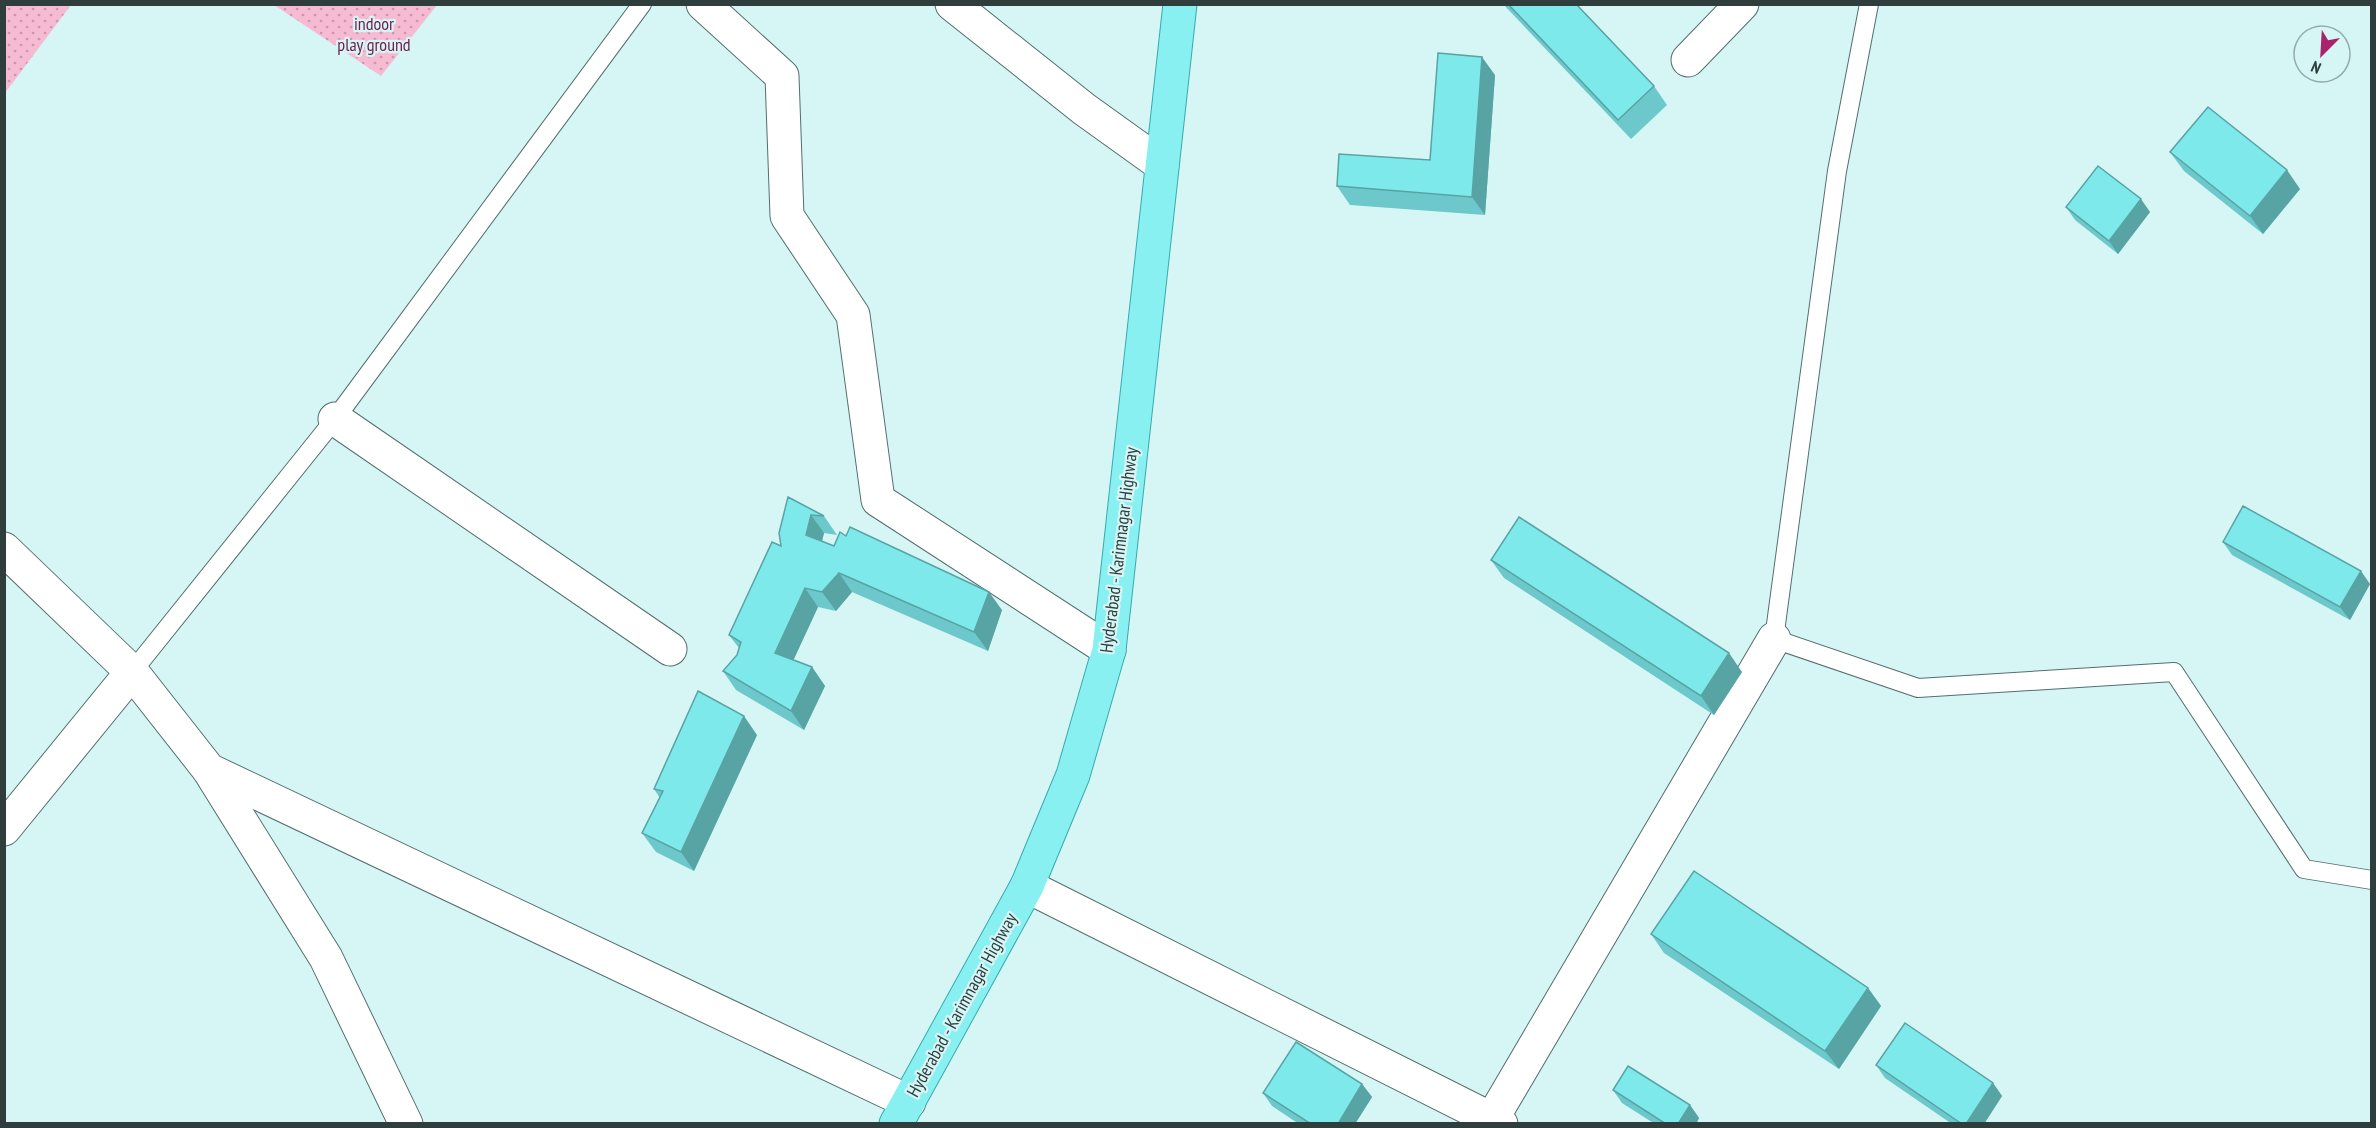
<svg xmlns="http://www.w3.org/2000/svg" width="2376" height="1128" font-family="'PT Sans Narrow',sans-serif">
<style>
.park{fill:url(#park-dots)}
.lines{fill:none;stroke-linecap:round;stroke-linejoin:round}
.lane-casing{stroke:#536e6e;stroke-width:20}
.street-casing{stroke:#536e6e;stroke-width:35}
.primary-casing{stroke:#36abad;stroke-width:35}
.lane{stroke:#fff;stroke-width:18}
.street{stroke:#fff;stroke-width:33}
.primary{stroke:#89f0f2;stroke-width:33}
.wall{fill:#6cc8ca}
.shaded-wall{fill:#58a3a4}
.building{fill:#7ee9eb;stroke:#58a3a4;stroke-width:1.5}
.labels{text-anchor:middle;stroke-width:4.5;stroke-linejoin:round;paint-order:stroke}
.park-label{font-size:18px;fill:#721a49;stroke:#d6f5f5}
.street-label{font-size:18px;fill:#303d3d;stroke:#d6f5f5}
</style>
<defs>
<pattern id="park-dots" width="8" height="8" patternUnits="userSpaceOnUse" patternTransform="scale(1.5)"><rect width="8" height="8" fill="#f6bbd3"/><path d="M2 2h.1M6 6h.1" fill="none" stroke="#c899ac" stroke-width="1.8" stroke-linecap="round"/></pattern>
</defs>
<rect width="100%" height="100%" fill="#d6f5f5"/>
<g class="park">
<polygon points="5,4 71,5 5,93 4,5"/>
<polygon points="274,5 437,5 381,76"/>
</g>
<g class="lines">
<defs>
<g id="lane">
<polyline points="1869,4 1837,171 1774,639 1918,688 2174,672 2304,869 2372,880"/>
<polyline points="132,672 335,419 642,4"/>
</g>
<g id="street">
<polyline points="703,4 782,76 787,216 853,315 878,500 1109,650"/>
<polyline points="952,4 1084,109 1162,165"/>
<polyline points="1688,60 1742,4"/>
<polyline points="335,419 670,649"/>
<polyline points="4,549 132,672 209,770 909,1102"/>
<polyline points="209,770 326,958 406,1124"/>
<polyline points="4,829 132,672"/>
<polyline points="1027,886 1501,1124"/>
<polyline points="1489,1124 1774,639"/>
</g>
<polyline id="primary" points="896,1124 1027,886 1073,775 1109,650 1180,4"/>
</defs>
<use href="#lane" class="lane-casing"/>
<use href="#street" class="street-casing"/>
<use href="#primary" class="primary-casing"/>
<use href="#lane" class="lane"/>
<use href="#street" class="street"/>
<use href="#primary" class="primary"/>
</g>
<g class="wall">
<polygon points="1503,4 1576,4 1654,86 1667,105 1631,139"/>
<polygon points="1495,75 1485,215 1350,205 1337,186 1430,160"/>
<polygon points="2170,152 2300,189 2263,234 2184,171"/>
<polygon points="2066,207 2150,212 2118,254 2075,220"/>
<polygon points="788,497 824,516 837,535 824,533 822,541 1002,610 988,651 852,592 836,611 818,607 793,660 812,667 825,686 804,730 736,690 723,671 737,655 739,648 729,635 781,546"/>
<polygon points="2223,542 2370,584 2350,620 2232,555"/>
<polygon points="1491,560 1742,672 1714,715 1504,578"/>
<polygon points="757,735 694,871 656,852 642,833 660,798 654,789"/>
<polygon points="1651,934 1868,988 1881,1006 1839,1069 1664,953"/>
<polygon points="1876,1065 1993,1083 2002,1096 1984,1124 1952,1124 1885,1078"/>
<polygon points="1362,1084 1372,1097 1355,1124 1299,1124 1272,1106 1263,1093"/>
<polygon points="1613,1090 1690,1105 1699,1118 1696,1124 1655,1124 1622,1103"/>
</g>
<g class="shaded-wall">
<polygon points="1482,57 1495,75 1485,215 1472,197"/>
<polygon points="2287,170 2300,189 2263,234 2250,216"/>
<polygon points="2141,199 2150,212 2118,254 2109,241"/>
<polygon points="811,515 824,533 819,553 806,535"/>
<polygon points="2361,571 2370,584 2350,620 2340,607"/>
<polygon points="839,573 852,592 836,611 822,592"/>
<polygon points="805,588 818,607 788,672 775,653"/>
<polygon points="989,592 1002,610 988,651 974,632"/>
<polygon points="1729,653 1742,672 1714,715 1701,696"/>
<polygon points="812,667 825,686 804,730 791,711"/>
<polygon points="744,716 757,735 694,871 681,852"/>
<polygon points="1868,988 1881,1006 1839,1069 1825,1051"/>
<polygon points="1993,1083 2002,1096 1984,1124 1966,1124"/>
<polygon points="1362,1084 1372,1097 1355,1124 1338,1124"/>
<polygon points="1690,1105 1699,1118 1696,1124 1678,1124"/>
</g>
<g class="building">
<polygon points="1508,4 1576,4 1654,86 1618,120"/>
<polygon points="1438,53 1482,57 1472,197 1337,186 1339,154 1430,160"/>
<polygon points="2208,107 2287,170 2250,216 2170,152"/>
<polygon points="2098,166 2141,199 2109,241 2066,207"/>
<polygon points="788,497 824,516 811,515 806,535 834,546 840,532 846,536 850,527 989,592 974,632 839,573 822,592 805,588 775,653 812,667 791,711 723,671 737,655 741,642 729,635 772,542 781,546 779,533"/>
<polygon points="2243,506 2361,571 2340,607 2223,542"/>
<polygon points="1519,517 1729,653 1701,696 1491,560"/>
<polygon points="698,691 744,716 681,852 642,833 663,791 654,789"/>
<polygon points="1694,871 1868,988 1825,1051 1651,934"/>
<polygon points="1905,1023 1993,1083 1966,1124 1962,1124 1876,1065"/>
<polygon points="1296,1042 1362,1084 1338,1124 1311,1124 1263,1093"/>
<polygon points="1628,1066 1690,1105 1678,1124 1666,1124 1613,1090"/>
</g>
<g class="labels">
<g class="park-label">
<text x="374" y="30">indoor<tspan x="374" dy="21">play ground</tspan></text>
</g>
<g class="street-label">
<text transform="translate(1119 550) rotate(-83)" y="6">Hyderabad - Karimnagar Highway</text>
<text transform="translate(962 1005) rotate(-61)" y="6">Hyderabad - Karimnagar Highway</text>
</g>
</g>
<rect width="2376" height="1128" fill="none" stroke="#303d3d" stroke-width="12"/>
<g transform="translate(2322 54) rotate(204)"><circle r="28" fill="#d6f5f5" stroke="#94abab" stroke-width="1.5"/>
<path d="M0-4.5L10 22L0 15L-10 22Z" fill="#a9236c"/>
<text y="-9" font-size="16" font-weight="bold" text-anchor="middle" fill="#303d3d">N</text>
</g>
</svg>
